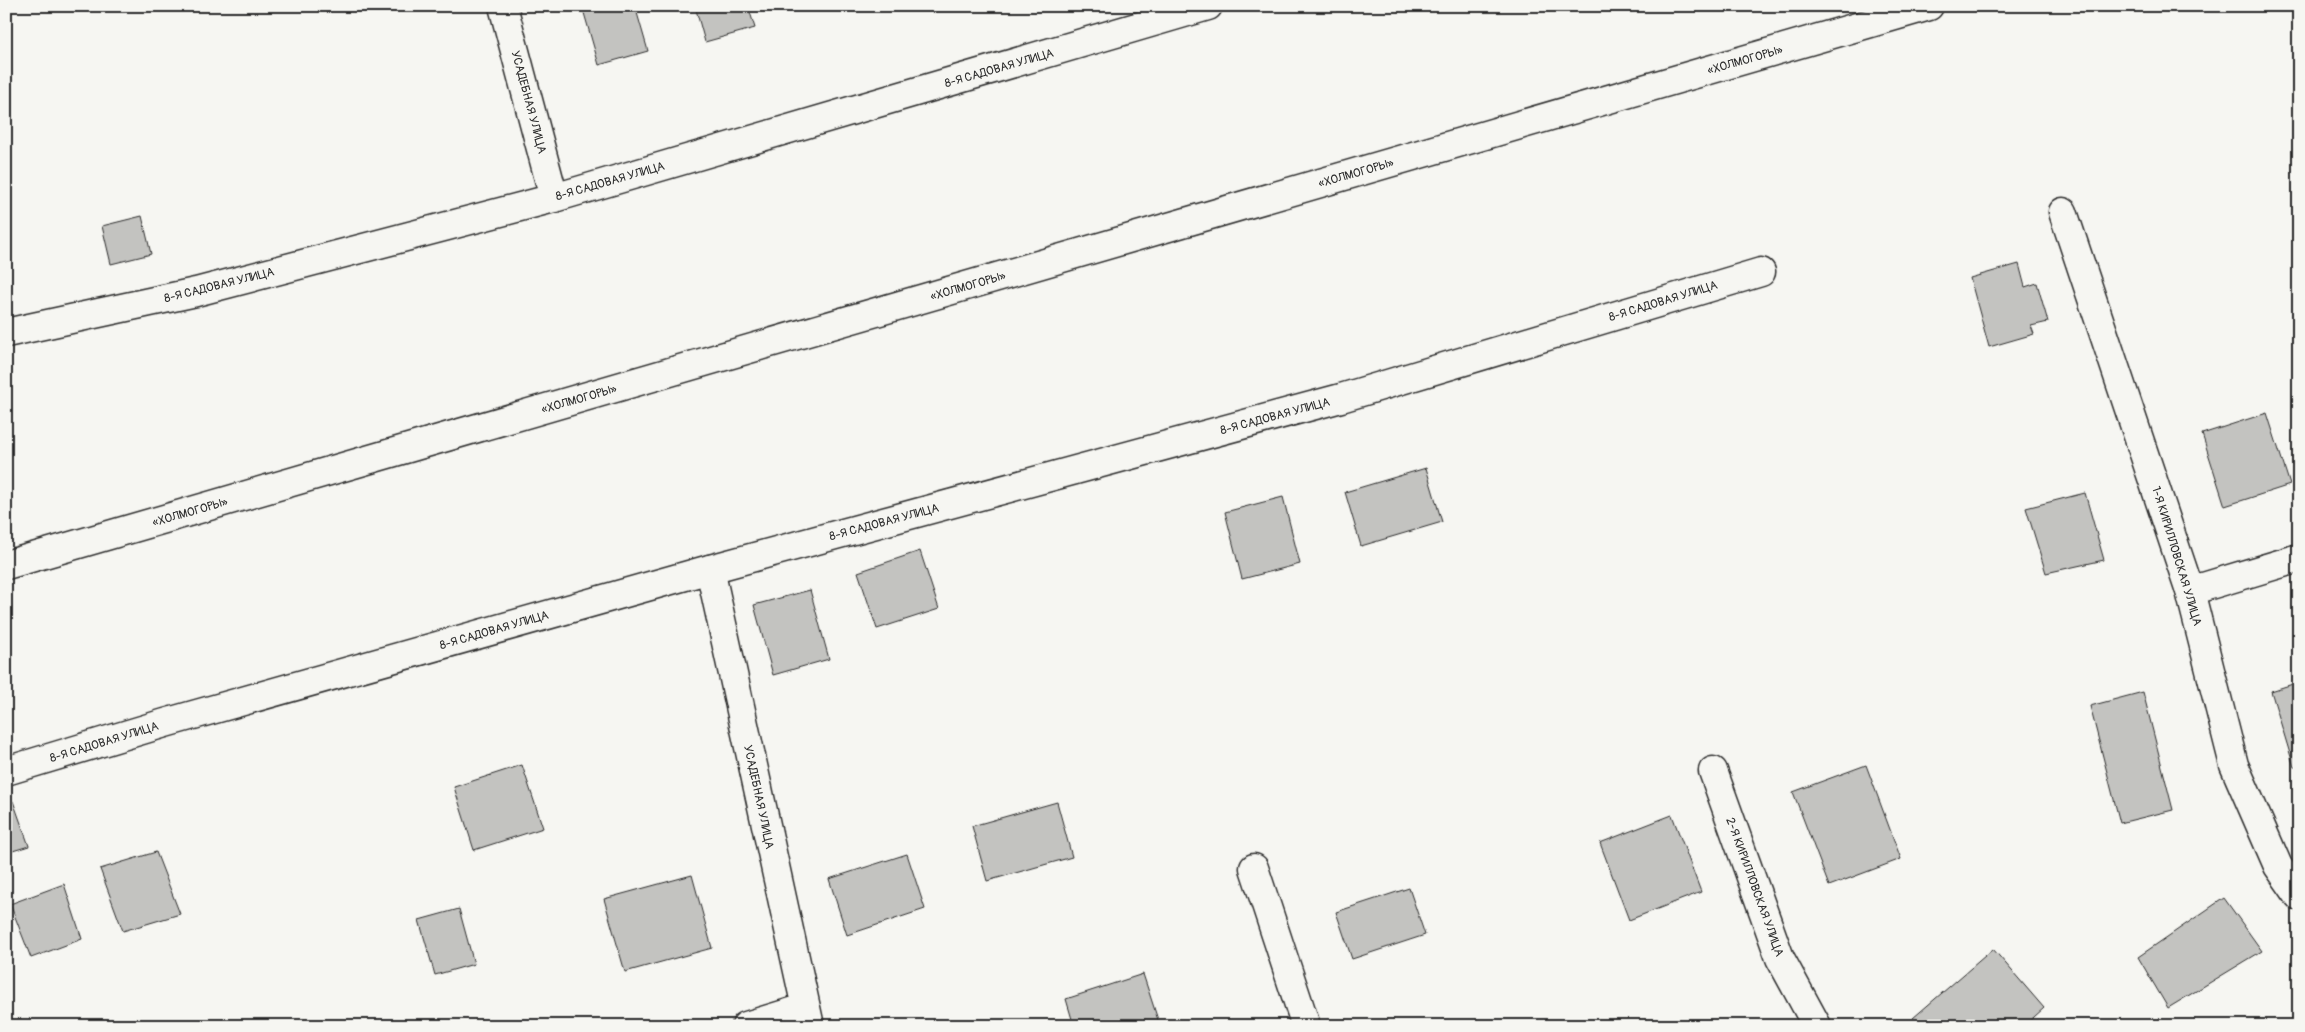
<svg xmlns="http://www.w3.org/2000/svg" width="2305" height="1032" font-family="Pangolin,sans-serif">
<style>
.building{fill:#c3c3c0;stroke:#2b2b2b}
.lines{fill:none;stroke-linecap:round;stroke-linejoin:round}
.minor-casing{stroke:#2b2b2b;stroke-width:31}
.trunk-casing{stroke:#2b2b2b;stroke-width:31}
.minor{stroke:#f6f6f2;stroke-width:28}
.trunk{stroke:#f6f6f2;stroke-width:28}
.labels{text-anchor:middle;stroke-width:4;stroke-linejoin:round;paint-order:stroke}
.street-label{font-size:12px;fill:#2b2b2b;stroke:#f6f6f2}
</style>
<rect width="100%" height="100%" fill="#f6f6f2"/>
<filter id="ink" filterUnits="userSpaceOnUse"><feTurbulence type="fractalNoise" baseFrequency=".02" numOctaves="2"/><feDisplacementMap in="SourceGraphic" scale="10" xChannelSelector="R" yChannelSelector="G"/><feConvolveMatrix kernelMatrix="1 2 1 2 8 2 1 2 1" color-interpolation-filters="sRGB"/></filter>
<g filter="url(#ink)">
<g class="building">
<polygon points="582,6 635,6 648,51 599,65"/>
<polygon points="695,6 748,6 755,28 705,42"/>
<polygon points="142,216 151,254 111,264 102,226"/>
<polygon points="2019,264 2025,287 2037,283 2048,322 2031,326 2034,334 1989,347 1970,278"/>
<polygon points="2267,413 2290,485 2225,506 2202,434"/>
<polygon points="1426,468 1442,522 1361,546 1345,492"/>
<polygon points="2085,493 2104,560 2046,573 2026,508"/>
<polygon points="1283,497 1300,564 1242,579 1225,512"/>
<polygon points="920,551 939,609 877,629 858,572"/>
<polygon points="810,590 829,659 773,675 754,605"/>
<polygon points="2299,682 2299,765 2294,767 2271,691"/>
<polygon points="2143,692 2173,810 2120,823 2090,706"/>
<polygon points="522,765 543,828 474,850 454,787"/>
<polygon points="1866,765 1901,859 1829,886 1793,792"/>
<polygon points="13,801 29,846 6,853 6,803"/>
<polygon points="1057,802 1072,857 987,881 972,826"/>
<polygon points="1672,815 1701,892 1629,920 1600,843"/>
<polygon points="156,852 180,914 123,931 100,869"/>
<polygon points="907,854 925,909 847,935 829,879"/>
<polygon points="692,875 712,948 625,972 604,899"/>
<polygon points="64,884 82,939 31,958 10,904"/>
<polygon points="1409,888 1425,935 1352,959 1336,912"/>
<polygon points="2224,898 2262,951 2168,1008 2138,957"/>
<polygon points="459,909 474,964 435,975 419,920"/>
<polygon points="1993,949 2044,1008 2024,1026 1919,1026 1913,1018"/>
<polygon points="1143,974 1160,1026 1074,1026 1066,999"/>
</g>
<g class="lines">
<defs>
<g id="minor">
<polyline points="503,6 554,198"/>
<polyline points="2063,212 2190,591 2234,765 2278,866 2299,896"/>
<polyline points="6,333 196,292 554,198 1208,6"/>
<polyline points="710,569 810,1026"/>
<polyline points="2190,591 2299,558"/>
<polyline points="6,771 165,723 710,569 1341,398 1761,272"/>
<polyline points="1713,771 1780,958 1817,1026"/>
<polyline points="1254,868 1306,1026"/>
<polyline points="746,1026 805,1008"/>
</g>
<polyline id="trunk" points="6,565 1929,6"/>
</defs>
<use href="#minor" class="minor-casing"/>
<use href="#trunk" class="trunk-casing"/>
<use href="#minor" class="minor"/>
<use href="#trunk" class="trunk"/>
</g>
</g>
<g class="labels">
<g class="street-label">
<text transform="translate(1745 60) rotate(-16)" y="4">«ХОЛМОГОРЫ»</text>
<text transform="translate(999 68) rotate(-16)" y="4">8-Я САДОВАЯ УЛИЦА</text>
<text transform="translate(529 102) rotate(75)" y="4">УСАДЕБНАЯ УЛИЦА</text>
<text transform="translate(1356 173) rotate(-16)" y="4">«ХОЛМОГОРЫ»</text>
<text transform="translate(610 181) rotate(-16)" y="4">8-Я САДОВАЯ УЛИЦА</text>
<text transform="translate(219 285) rotate(-14)" y="4">8-Я САДОВАЯ УЛИЦА</text>
<text transform="translate(968 286) rotate(-16)" y="4">«ХОЛМОГОРЫ»</text>
<text transform="translate(1663 301) rotate(-17)" y="4">8-Я САДОВАЯ УЛИЦА</text>
<text transform="translate(579 399) rotate(-16)" y="4">«ХОЛМОГОРЫ»</text>
<text transform="translate(1275 416) rotate(-15)" y="4">8-Я САДОВАЯ УЛИЦА</text>
<text transform="translate(190 512) rotate(-16)" y="4">«ХОЛМОГОРЫ»</text>
<text transform="translate(884 522) rotate(-15)" y="4">8-Я САДОВАЯ УЛИЦА</text>
<text transform="translate(2177 556) rotate(73)" y="4">1-Я КИРИЛЛОВСКАЯ УЛИЦА</text>
<text transform="translate(494 630) rotate(-16)" y="4">8-Я САДОВАЯ УЛИЦА</text>
<text transform="translate(104 742) rotate(-17)" y="4">8-Я САДОВАЯ УЛИЦА</text>
<text transform="translate(759 797) rotate(78)" y="4">УСАДЕБНАЯ УЛИЦА</text>
<text transform="translate(1755 887) rotate(70)" y="4">2-Я КИРИЛЛОВСКАЯ УЛИЦА</text>
</g>
</g>
<rect width="2305" height="1032" fill="none" stroke="#f6f6f2" stroke-width="25"/>
<rect x="12" y="12" width="2280" height="1007" fill="none" stroke="#2b2b2b" stroke-width="2" filter="url(#ink)"/>
</svg>
